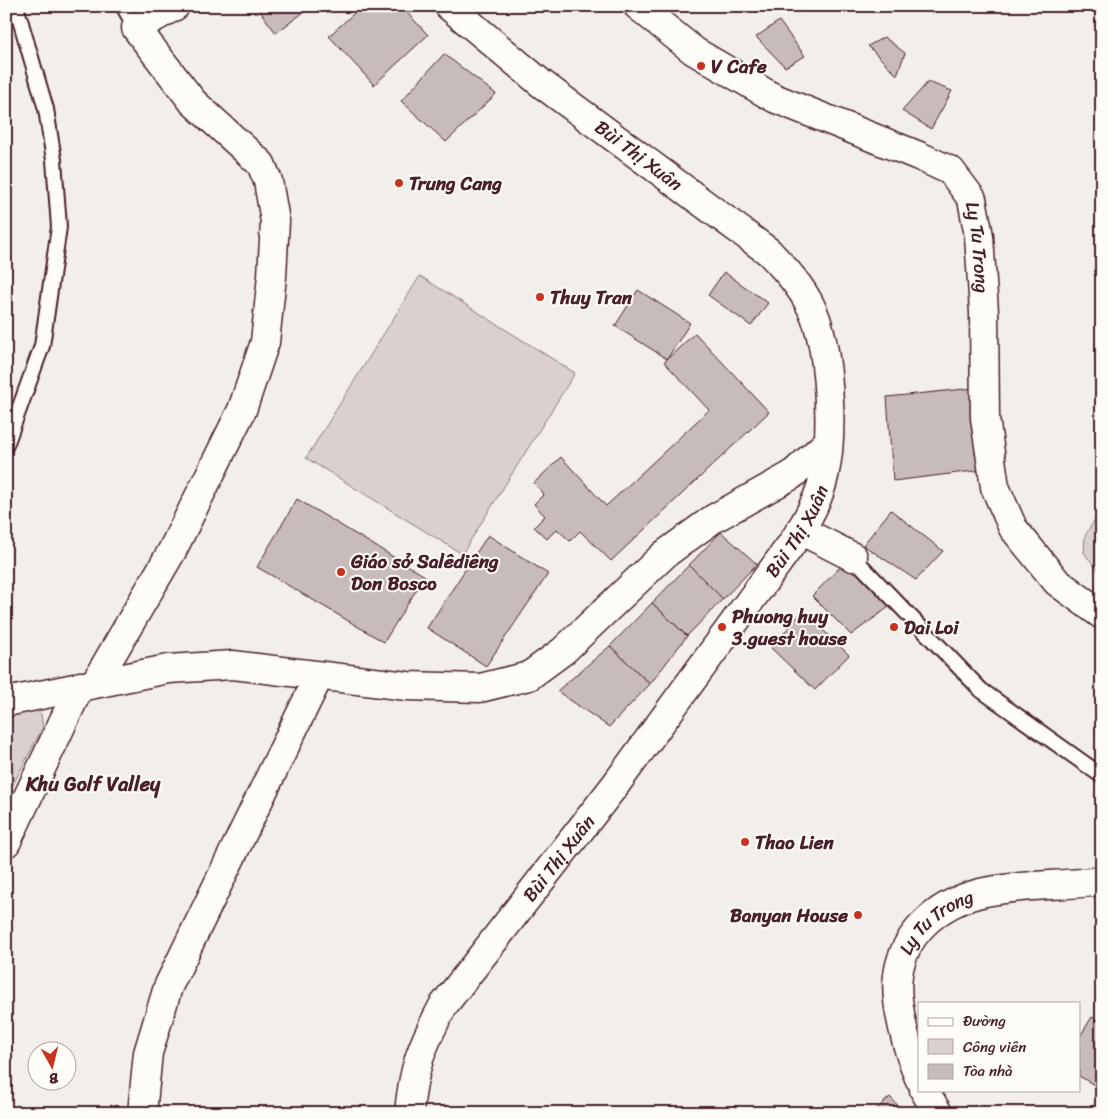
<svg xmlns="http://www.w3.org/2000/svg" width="1108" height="1119" font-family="Sriracha,sans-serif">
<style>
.green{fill:#d9d0cf;stroke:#92787d}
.building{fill:#c8bbbb;stroke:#4a1f2b}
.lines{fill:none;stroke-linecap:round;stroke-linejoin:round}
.lane-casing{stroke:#4a1f2b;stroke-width:18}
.street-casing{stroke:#4a1f2b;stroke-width:31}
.secondary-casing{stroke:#4a1f2b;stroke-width:31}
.lane{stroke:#fdfcf7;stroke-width:14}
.street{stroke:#fdfcf7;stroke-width:28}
.secondary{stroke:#fdfcf7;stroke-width:28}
.poi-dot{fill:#c8321e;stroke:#fdfcf7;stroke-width:2}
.labels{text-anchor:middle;stroke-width:4;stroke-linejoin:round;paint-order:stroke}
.poi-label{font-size:19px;font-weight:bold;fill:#4a1f2b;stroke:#fdfcf7;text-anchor:start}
.street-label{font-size:19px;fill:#4a1f2b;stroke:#fdfcf7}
.neighbourhood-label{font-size:20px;font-weight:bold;fill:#4a1f2b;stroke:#fdfcf7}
</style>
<rect width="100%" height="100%" fill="#f2efeb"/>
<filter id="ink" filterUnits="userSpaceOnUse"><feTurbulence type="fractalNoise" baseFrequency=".02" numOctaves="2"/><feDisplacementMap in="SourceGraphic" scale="10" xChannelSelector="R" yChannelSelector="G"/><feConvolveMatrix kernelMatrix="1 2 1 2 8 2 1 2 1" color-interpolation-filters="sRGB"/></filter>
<g filter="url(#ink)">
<g class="green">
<polygon points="420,276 575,373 462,554 306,458"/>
<polygon points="1102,507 1102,575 1084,553 1085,536"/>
<polygon points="30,704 41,714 43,727 6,798 6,707"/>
</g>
<g class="building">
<polygon points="256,6 312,6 276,33"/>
<polygon points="362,6 401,6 428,35 374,85 329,36"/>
<polygon points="779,21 805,56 785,67 756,37"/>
<polygon points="884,37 905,53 897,75 868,46"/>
<polygon points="444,54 496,94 446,142 401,101"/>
<polygon points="928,82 952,91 931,129 902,111"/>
<polygon points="724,272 768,303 751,326 708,295"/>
<polygon points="638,290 690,323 667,359 615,326"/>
<polygon points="695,333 769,412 611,561 580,531 570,541 557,529 547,539 534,527 545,516 534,504 544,494 534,483 561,457 606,506 709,410 664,362"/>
<polygon points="974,388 982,470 893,481 887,397"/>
<polygon points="297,499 425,576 384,642 257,567"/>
<polygon points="891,510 943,551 916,580 863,545"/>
<polygon points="721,532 757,564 723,599 689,565"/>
<polygon points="488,535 548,574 486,666 427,628"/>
<polygon points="847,560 893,604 851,635 812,596"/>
<polygon points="689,565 723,599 687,636 652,603"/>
<polygon points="652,603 687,636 650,684 610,646"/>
<polygon points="803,611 849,655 815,690 771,648"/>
<polygon points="610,646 650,684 609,727 557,691"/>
<polygon points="1092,1017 1102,1023 1102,1076 1096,1086 1079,1076 1079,1038"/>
<polygon points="890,1097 905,1113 872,1113"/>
</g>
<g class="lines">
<defs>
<g id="lane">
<polyline points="123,6 136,28"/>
<polyline points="6,445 42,346 59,227 54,160 46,109 16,6"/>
<polyline points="853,557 981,690 1102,776"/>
</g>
<g id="street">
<path id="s1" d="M638,6l56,45 80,47 145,58 32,15 21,28 7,37 5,76 1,106 10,69 18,41 44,54 45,33"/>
<polyline points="800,530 853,557"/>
<polyline points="95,683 172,551 242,410 265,342 272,276 275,221 268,181 261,164 193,102 136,28 175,6"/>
<polyline points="6,702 168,669 233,665 407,686 480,688 529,676 563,651 665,554 713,519 792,475 828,442"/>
<polyline points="6,843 80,686"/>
<path id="s2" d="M919,1078c-11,-26 -25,-74 -21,-103 6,-44 44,-74 87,-83 38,-8 78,-6 117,-11"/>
<polyline points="924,1090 938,1113"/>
<polyline points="142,1113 148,1053 168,987 319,676"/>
</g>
<g id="secondary">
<path id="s3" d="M409,1113c4,-45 13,-68 34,-107l173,-222 177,-242c13,-20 26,-42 31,-66 10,-41 6,-131 -13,-169 -10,-21 -26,-38 -42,-55l-227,-168 -93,-78"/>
</g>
</defs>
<use href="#lane" class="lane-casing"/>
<use href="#street" class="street-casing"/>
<use href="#secondary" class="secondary-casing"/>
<use href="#lane" class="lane"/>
<use href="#street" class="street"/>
<use href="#secondary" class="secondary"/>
</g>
</g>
<g class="poi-dot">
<circle cx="701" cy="66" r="5"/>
<circle cx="399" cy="183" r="5"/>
<circle cx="540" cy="297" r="5"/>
<circle cx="341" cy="572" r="5"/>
<circle cx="722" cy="627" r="5"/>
<circle cx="894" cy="627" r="5"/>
<circle cx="745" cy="842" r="5"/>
<circle cx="858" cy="915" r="5"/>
</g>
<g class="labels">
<g class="poi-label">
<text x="711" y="73">V Cafe</text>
<text x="409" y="190">Trung Cang</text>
<text x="550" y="304">Thuy Tran</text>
<text x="351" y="568">Giáo sở Salêdiêng<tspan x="351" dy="22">Don Bosco</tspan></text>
<text x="732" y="623">Phuong huy<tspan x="732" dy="22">3.guest house</tspan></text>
<text x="904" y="634">Dai Loi</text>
<text x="755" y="849">Thao Lien</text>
<text x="848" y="922" text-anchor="end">Banyan House</text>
</g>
<g class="street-label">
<text transform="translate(639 155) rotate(37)" y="7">Bùi Thị Xuân</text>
<text dy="7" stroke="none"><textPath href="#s1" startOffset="440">Ly Tu Trong</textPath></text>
<text dy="7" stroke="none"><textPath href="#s3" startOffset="706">Bùi Thị Xuân</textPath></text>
<text dy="7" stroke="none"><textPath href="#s3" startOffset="301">Bùi Thị Xuân</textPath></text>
<text dy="7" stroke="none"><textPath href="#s2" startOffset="175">Ly Tu Trong</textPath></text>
</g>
<g class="neighbourhood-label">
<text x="93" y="791">Khu Golf Valley</text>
</g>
</g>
<rect width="1108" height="1119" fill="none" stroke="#fdfcf7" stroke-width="25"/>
<rect x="12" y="12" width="1083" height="1094" fill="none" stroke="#4a1f2b" stroke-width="2" filter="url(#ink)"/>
<rect x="918" y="1002" width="162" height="90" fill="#fdfcf7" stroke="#b5a4a5"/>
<rect x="928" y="1018" width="25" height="8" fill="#fdfcf7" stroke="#b5a4a5"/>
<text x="963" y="1026" font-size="15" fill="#4a1f2b">Đường</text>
<rect x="928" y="1039" width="25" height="15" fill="#d9d0cf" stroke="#b5a4a5"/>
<text x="963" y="1052" font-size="15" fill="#4a1f2b">Công viên</text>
<rect x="928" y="1064" width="25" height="15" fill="#c8bbbb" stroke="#b5a4a5"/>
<text x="963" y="1076" font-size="15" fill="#4a1f2b">Tòa nhà</text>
<g transform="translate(52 1066) rotate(172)"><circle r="24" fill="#fdfcf7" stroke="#b5a4a5"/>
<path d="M0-4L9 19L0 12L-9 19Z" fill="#c8321e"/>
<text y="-8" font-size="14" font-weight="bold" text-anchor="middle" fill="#4a1f2b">B</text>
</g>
</svg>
